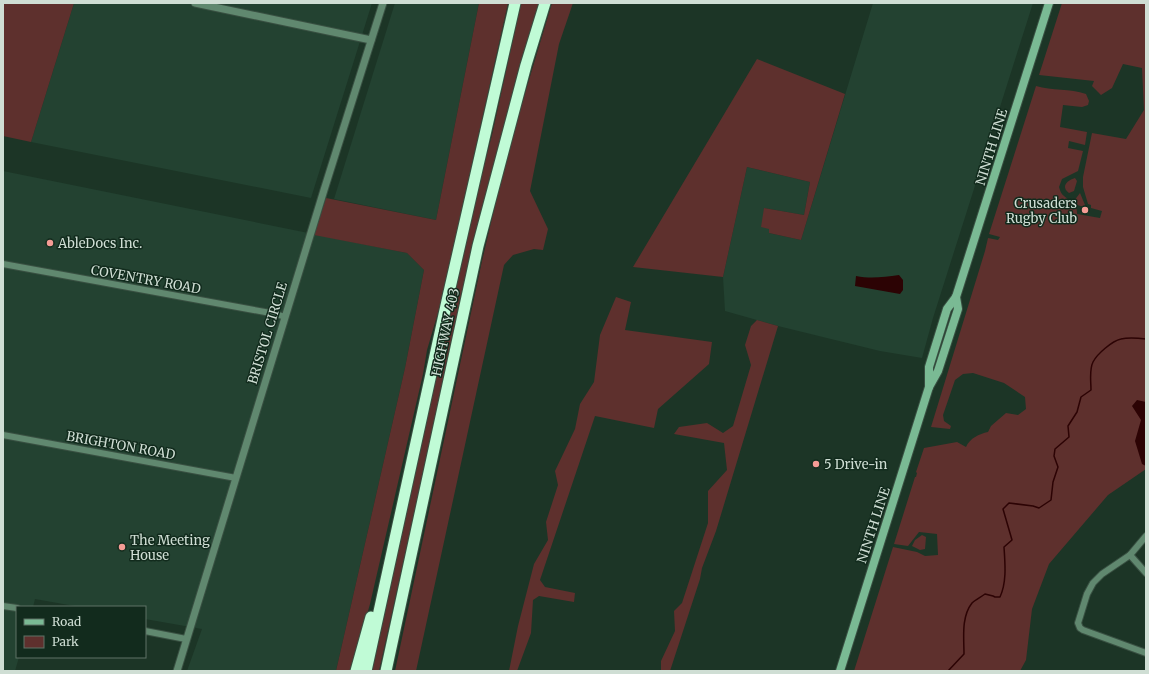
<svg xmlns="http://www.w3.org/2000/svg" width="1149" height="674" font-family="Merriweather,serif">
<style>
.built{fill:#234231}
.green{fill:#5e302d}
.water{fill:#2c0304}
.lines{fill:none;stroke-linecap:round;stroke-linejoin:round}
.stream{stroke:#2c0304;stroke-width:1.5}
.minor-casing{stroke:#395042;stroke-width:8}
.tertiary-casing{stroke:#395042;stroke-width:9}
.secondary-casing{stroke:#395042;stroke-width:10}
.motorway-casing{stroke:#395042;stroke-width:13}
.minor{stroke:#60886f;stroke-width:6}
.tertiary{stroke:#60886f;stroke-width:7}
.secondary{stroke:#7aba94;stroke-width:8}
.motorway{stroke:#c0fbd6;stroke-width:11}
.poi-dot{fill:#f59c95;stroke:#122b1d;stroke-width:1.5}
.labels{text-anchor:middle;stroke-width:3;stroke-linejoin:round;paint-order:stroke}
.street-label{font-size:13px;fill:#cfded4;stroke:#122b1d}
.poi-label{font-size:13px;fill:#cfded4;stroke:#122b1d;text-anchor:start}
</style>
<rect width="100%" height="100%" fill="#1c3526"/>
<g class="built">
<polygon points="74,3 372,3 311,198 31,142"/>
<polygon points="395,3 479,3 436,220 334,199"/>
<polygon points="873,3 1033,3 933,318 922,358 880,351 778,326 725,311 723,277 747,167 810,182 804,215 764,208 769,229 769,233 801,240"/>
<polygon points="3,171 407,253 424,270 405,368 336,671 187,671 202,629 145,619 145,607 80,607 35,599 33,607 17,607 17,657 19,657 15,671 3,671"/>
</g>
<g class="green">
<polygon points="3,3 74,3 31,142 3,136"/>
<polygon points="479,3 508,3 442,299 427,350 423,374 370,604 351,671 336,671 405,368 424,270 407,253 314,235 326,198 436,220"/>
<polygon points="521,3 541,3 485,197 379,671 371,671 476,195 492,135"/>
<polygon points="552,3 573,3 559,44 530,191 548,229 543,250 534,249 513,255 504,265 416,671 395,671 482,261 508,150"/>
<path d="M1062,3h84v466l-38,26 -59,69 -17,45 -6,51 -6,11h-166l39,-124 24,5 8,4 13,-1 -1,-21 -18,-2 -11,14 -14,-2 21,-67h1l1,-4 -1,-1 8,-24 33,-6 9,5c4,-9 13,-13 22,-15l3,-6 15,-13 12,2 8,-6 -1,-12 -21,-14 -31,-10 -10,1 -8,6 -12,35 1,6 7,5 -1,3 -19,-2 54,-176 3,-13 10,2 2,-3 -11,-3 47,-148c16,5 34,2 50,8l3,7 -1,4 -6,2 -19,-2 -3,22 27,5 -2,13 -16,-4 -1,7 15,3 -5,20 -16,8 -3,8c1,3 2,7 5,9 6,5 14,9 13,18l23,4 2,-7 -11,-3v-3l-3,-1 -5,-17v-10l9,-44 34,6 18,-29 -2,-42 -19,-4 -11,24 -11,7 -9,-9 2,-5 -55,-6z"/>
<polygon points="757,59 845,94 801,240 769,233 769,229 761,227 764,208 804,215 810,182 747,167 723,277 633,267"/>
<path d="M1075,178l2,3 -3,10 -5,2c-9,-7 -1,-13 6,-15z"/>
<polygon points="1080,193 1085,205 1085,207 1077,205 1074,201"/>
<polygon points="616,297 631,302 625,330 712,342 709,364 658,409 654,428 595,416 540,580 545,587 575,593 574,602 539,596 533,600 531,633 517,671 509,671 518,626 534,564 548,540 546,522 558,485 555,471 575,429 580,404 594,382 600,335"/>
<polygon points="757,320 778,326 716,531 702,568 700,579 670,671 661,671 661,661 675,631 674,611 682,603 708,523 708,491 727,470 724,443 674,434 679,427 707,423 723,433 733,426 751,365 745,345 751,326"/>
<polygon points="922,535 926,537 925,549 920,550 912,546 915,540"/>
</g>
<g class="water">
<path d="M899,275l4,5v10l-3,4 -45,-8 1,-10c15,3 28,1 43,-1z"/>
<polygon points="1137,400 1146,402 1146,466 1142,464 1135,441 1141,420 1132,406"/>
</g>
<g class="lines">
<path class="stream" d="M948,671l16,-17c0,-16 -3,-37 8,-51 3,-3 9,-6 13,-9l8,2 2,1h5c7,-15 5,-34 4,-50l8,-7 -9,-31 6,-6 24,3 6,2 12,-8 2,-18 5,-15 -4,-11 1,-7 14,-12 -1,-11 9,-14 4,-15 10,-7c0,-9 -2,-20 2,-28 4,-8 19,-21 28,-23 8,-2 17,-1 25,0"/>
<defs>
<g id="minor">
<polyline points="3,264 276,314 285,317"/>
<polyline points="3,435 236,478"/>
<polyline points="1146,536 1130,555 1102,574 1093,583 1087,594 1078,623 1080,628 1083,630 1146,653"/>
<polyline points="1130,555 1146,573"/>
<polyline points="3,606 17,608"/>
<polyline points="145,631 186,639"/>
</g>
<g id="tertiary">
<polyline points="195,3 371,40"/>
<polyline points="177,671 324,190 383,3"/>
</g>
<g id="secondary">
<polyline points="929,387 929,367 947,309 956,297 1049,3"/>
<polyline points="840,671 929,387 938,371 958,309 956,297"/>
</g>
<g id="motorway">
<polyline points="356,671 371,617"/>
<polyline points="366,671 447,301 515,3"/>
<polyline points="386,671 478,246 526,65 545,3"/>
</g>
</defs>
<use href="#minor" class="minor-casing"/>
<use href="#tertiary" class="tertiary-casing"/>
<use href="#secondary" class="secondary-casing"/>
<use href="#motorway" class="motorway-casing"/>
<use href="#minor" class="minor"/>
<use href="#tertiary" class="tertiary"/>
<use href="#secondary" class="secondary"/>
<use href="#motorway" class="motorway"/>
</g>
<g class="poi-dot">
<circle cx="1085" cy="210" r="4"/>
<circle cx="50" cy="243" r="4"/>
<circle cx="816" cy="464" r="4"/>
<circle cx="122" cy="547" r="4"/>
</g>
<g class="labels">
<g class="street-label">
<text transform="translate(991 147) rotate(-73)" y="5">NINTH LINE</text>
<text transform="translate(146 279) rotate(10)" y="5">COVENTRY ROAD</text>
<text transform="translate(445 332) rotate(-78)" y="5">HIGHWAY 403</text>
<text transform="translate(267 333) rotate(-73)" y="5">BRISTOL CIRCLE</text>
<text transform="translate(121 445) rotate(10)" y="5">BRIGHTON ROAD</text>
<text transform="translate(873 525) rotate(-72)" y="5">NINTH LINE</text>
</g>
<g class="poi-label">
<text x="1077" y="208" text-anchor="end">Crusaders<tspan x="1077" dy="15">Rugby Club</tspan></text>
<text x="58" y="248">AbleDocs Inc.</text>
<text x="824" y="469">5 Drive-in</text>
<text x="130" y="545">The Meeting<tspan x="130" dy="15">House</tspan></text>
</g>
</g>
<rect width="1149" height="674" fill="none" stroke="#cfded4" stroke-width="8"/>
<rect x="16" y="606" width="130" height="52" fill="#122b1d" stroke="#5e7366"/>
<rect x="24" y="619" width="20" height="6" fill="#7aba94" stroke="#5e7366"/>
<text x="52" y="626" font-size="12" fill="#cfded4">Road</text>
<rect x="24" y="636" width="20" height="12" fill="#5e302d" stroke="#5e7366"/>
<text x="52" y="646" font-size="12" fill="#cfded4">Park</text>
</svg>
